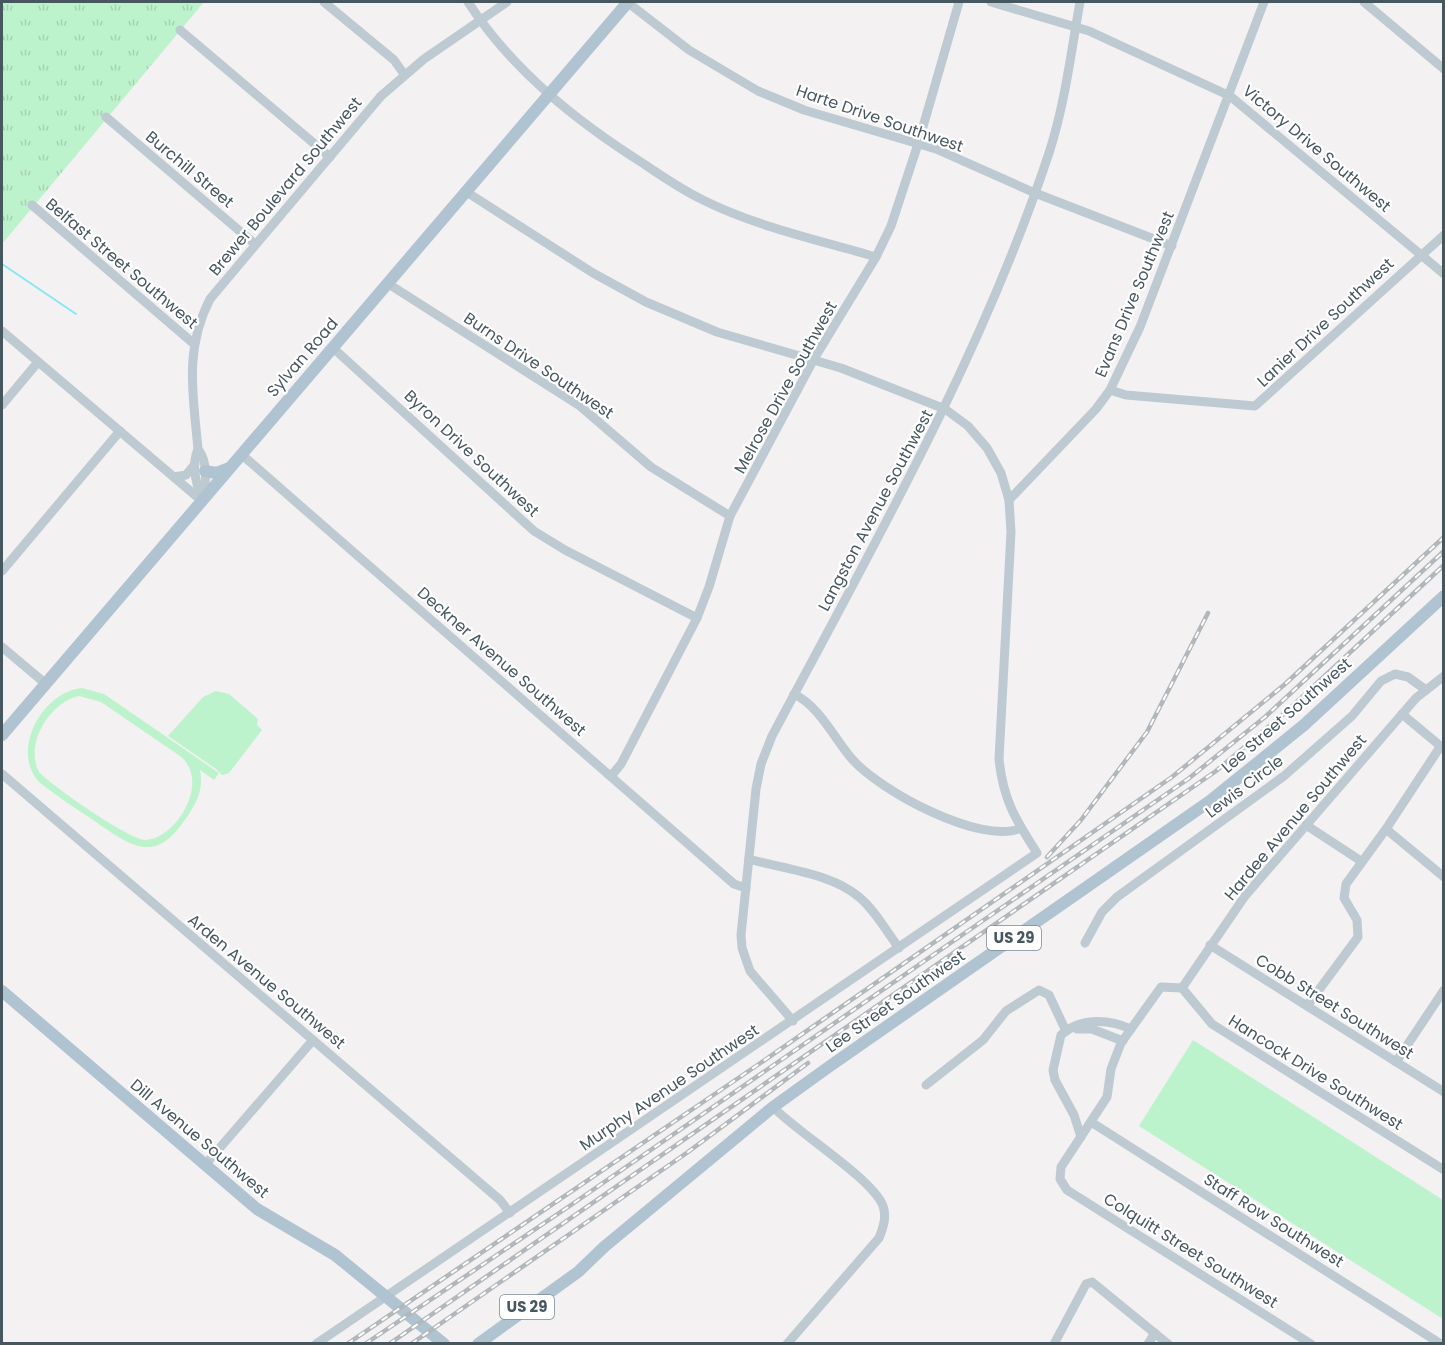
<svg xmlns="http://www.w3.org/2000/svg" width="1445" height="1345" font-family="Poppins,sans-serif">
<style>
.green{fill:#bdf3cc;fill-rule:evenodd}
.park{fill:url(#park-tufts)}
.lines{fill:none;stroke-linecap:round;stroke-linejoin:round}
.stream{stroke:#87e7f3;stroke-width:2}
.minor{stroke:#bdcad1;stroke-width:9}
.major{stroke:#afc3d1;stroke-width:12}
.rail-casing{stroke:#b2b7bb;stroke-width:4.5}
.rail{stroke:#fff;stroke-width:2;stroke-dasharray:7;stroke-linecap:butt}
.labels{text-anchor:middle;stroke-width:4.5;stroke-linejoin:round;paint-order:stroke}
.shield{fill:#fff;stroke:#7e8990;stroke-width:1.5}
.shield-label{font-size:15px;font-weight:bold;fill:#475760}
.street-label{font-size:16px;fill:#475760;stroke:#fff}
</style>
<defs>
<pattern id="park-tufts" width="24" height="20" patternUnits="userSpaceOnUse" patternTransform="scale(1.5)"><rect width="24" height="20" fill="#bdf3cc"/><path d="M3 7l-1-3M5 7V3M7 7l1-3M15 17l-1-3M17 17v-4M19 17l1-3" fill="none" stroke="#a4d2b2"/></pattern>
</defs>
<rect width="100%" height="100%" fill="#f3f1f1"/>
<g class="green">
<path d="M82,688l22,6 115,79 -5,7 -14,-10c4,21 -4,34 -16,51 -30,45 -56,23 -91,-1 -18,-12 -36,-24 -53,-37 -31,-32 3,-92 42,-95zM79,696l22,6 79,54c31,25 -3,82 -34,84 -17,0 -94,-54 -107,-68 -15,-28 11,-70 40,-76z"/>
<polygon points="216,691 229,694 258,719 257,725 262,730 229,773 222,775 216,769 168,736 203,697"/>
<polygon points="1193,1040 1443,1200 1443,1319 1139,1126"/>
</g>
<polygon class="park" points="2,2 204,2 2,244"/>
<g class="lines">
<polyline class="stream" points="2,264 76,314"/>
<g class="minor">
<polyline points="324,2 394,60 404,74"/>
<path d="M468,2c44,68 108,119 176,162 19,13 38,26 59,36 54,27 116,40 173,57"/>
<polyline points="627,2 689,50 758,91 804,110 936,149 1035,193 1172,246"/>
<polyline points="991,2 1089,31 1230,96 1444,274"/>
<polyline points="1364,2 1444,69"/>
<polyline points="180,30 330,157"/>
<polyline points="106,117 255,244"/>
<polyline points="465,191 593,273 646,302 717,332 841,368 945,409 968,426 987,448 1001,473 1009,500"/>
<polyline points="32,205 193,343"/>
<polyline points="387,283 580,406 651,467 730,516"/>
<polyline points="2,331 202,501"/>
<polyline points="332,347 534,531 565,550 697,618"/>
<polyline points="1110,390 1126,395 1255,406 1444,235"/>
<polyline points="2,405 38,362"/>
<path d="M198,449c-7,16 -2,33 3,49"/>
<polyline points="241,454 734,884 746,888"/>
<polyline points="174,477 186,475 195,464"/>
<path d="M202,500c4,-16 7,-37 -4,-51 -5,-55 -14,-99 12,-150l171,-203 43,-37 83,-57"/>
<polyline points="2,571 120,431"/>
<polyline points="2,647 46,684"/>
<path d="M794,694c25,12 40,44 58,65 27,31 129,87 169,69"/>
<polyline points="1402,714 1444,749"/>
<polyline points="2,774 500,1200 510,1213"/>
<polyline points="611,776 621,764 697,618 709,587 730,516 814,359 876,257 891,226 918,144 959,2"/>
<polyline points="1306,825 1361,861"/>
<polyline points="1386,829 1444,877"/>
<path d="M749,859c34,10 82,14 110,38 16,13 27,34 40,51"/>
<polyline points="1085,943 1102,912 1117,897 1284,776 1352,716 1381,681 1395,674 1408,677 1426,690"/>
<polyline points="1210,945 1444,1092"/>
<polyline points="1182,988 1161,987 1121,1043 1111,1069 1107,1097 1061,1167 1060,1179 1067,1190 1311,1344"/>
<polyline points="1182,988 1245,896 1416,698 1444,676"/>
<polyline points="1182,988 1212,1024 1444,1170"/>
<polyline points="1307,1006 1358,937 1357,920 1344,898 1346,884 1386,829 1440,747"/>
<path d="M793,1021l-43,-50 -8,-23 -1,-13 15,-146 5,-25 11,-28c101,-190 209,-378 277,-583 16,-49 22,-101 31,-151"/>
<polyline points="1077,1029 1092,1029 1123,1041"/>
<polyline points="1396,1062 1444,990"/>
<polyline points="926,1085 983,1040 1006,1011 1039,990 1049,995 1066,1031"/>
<path d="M773,1107c25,26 100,72 110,99 4,11 0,22 -4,32l-92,106"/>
<polyline points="1091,1122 1441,1344"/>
<path d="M1081,1137l-7,-22 -19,-35 -2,-10 8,-35c20,-18 48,-16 70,-6"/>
<polyline points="205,1165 313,1040"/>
<path d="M316,1344l721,-491c-22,-34 -34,-54 -38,-94l12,-227 -2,-32 87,-91 14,-19 30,-63 124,-325"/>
<polyline points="1054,1344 1086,1284 1092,1282 1168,1344"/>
<polyline points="1148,1344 1155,1333"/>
</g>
<g class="major">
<polyline points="205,471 216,473 229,468"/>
<polyline points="2,735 628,2"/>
<polyline points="2,991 257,1209 335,1255 444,1344"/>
<polyline points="478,1344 578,1272 604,1247 773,1107 830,1066 1210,801 1304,725 1444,596"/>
</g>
<defs>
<g id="rail">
<polyline points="1047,857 1081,820 1147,732 1208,613"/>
<polyline points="347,1344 759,1064 1172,777 1284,685 1444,537"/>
<polyline points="365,1344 571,1205 1188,779 1265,717 1444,551"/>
<polyline points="389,1344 1216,771 1286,712 1444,565"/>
<polyline points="411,1344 688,1152 808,1063"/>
</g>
</defs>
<use href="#rail" class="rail-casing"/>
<use href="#rail" class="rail"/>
</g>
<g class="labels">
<g class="shield">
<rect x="987" y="926" width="54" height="24" rx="4.5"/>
<rect x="500" y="1295" width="54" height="24" rx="4.5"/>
</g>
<g class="shield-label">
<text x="1014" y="943">US 29</text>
<text x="527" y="1312">US 29</text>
</g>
<g class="street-label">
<text transform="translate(880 118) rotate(19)" y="6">Harte Drive Southwest</text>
<text transform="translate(1317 148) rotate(40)" y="6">Victory Drive Southwest</text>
<text transform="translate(190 169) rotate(40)" y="6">Burchill Street</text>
<text transform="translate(285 186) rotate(-50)" y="6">Brewer Boulevard Southwest</text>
<text transform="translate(122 263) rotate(40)" y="6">Belfast Street Southwest</text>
<text transform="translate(1134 294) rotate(-67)" y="6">Evans Drive Southwest</text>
<text transform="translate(1325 322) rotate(-43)" y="6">Lanier Drive Southwest</text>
<text transform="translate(302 357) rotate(-49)" y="6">Sylvan Road</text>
<text transform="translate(539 365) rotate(34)" y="6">Burns Drive Southwest</text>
<text transform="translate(785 387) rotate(-61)" y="6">Melrose Drive Southwest</text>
<text transform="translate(472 453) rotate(43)" y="6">Byron Drive Southwest</text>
<text transform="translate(875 510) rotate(-62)" y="6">Langston Avenue Southwest</text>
<text transform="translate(502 661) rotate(41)" y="6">Deckner Avenue Southwest</text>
<text transform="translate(1286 715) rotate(-41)" y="6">Lee Street Southwest</text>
<text transform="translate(1244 786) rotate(-37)" y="6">Lewis Circle</text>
<text transform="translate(1295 817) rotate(-50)" y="6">Hardee Avenue Southwest</text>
<text transform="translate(267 981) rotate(40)" y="6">Arden Avenue Southwest</text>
<text transform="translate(895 1001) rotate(-35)" y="6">Lee Street Southwest</text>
<text transform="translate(1335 1006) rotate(32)" y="6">Cobb Street Southwest</text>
<text transform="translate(1316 1072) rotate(32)" y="6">Hancock Drive Southwest</text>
<text transform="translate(669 1087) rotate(-34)" y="6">Murphy Avenue Southwest</text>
<text transform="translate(200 1138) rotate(40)" y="6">Dill Avenue Southwest</text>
<text transform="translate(1274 1220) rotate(32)" y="6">Staff Row Southwest</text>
<text transform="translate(1191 1250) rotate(32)" y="6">Colquitt Street Southwest</text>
</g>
</g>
<rect width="1445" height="1345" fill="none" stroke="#475760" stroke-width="6"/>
</svg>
